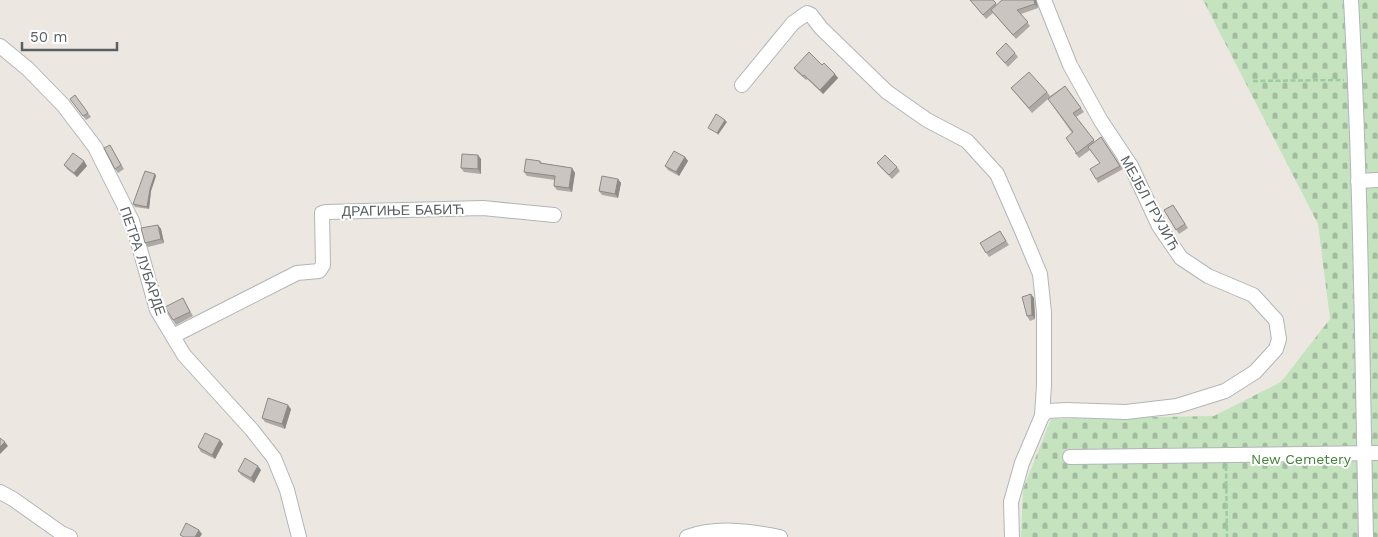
<svg xmlns="http://www.w3.org/2000/svg" width="1378" height="537" font-family="'Work Sans',sans-serif">
<style>
.cemetery{fill:url(#cemetery-stones)}
.lines{fill:none;stroke-linecap:round;stroke-linejoin:round}
.minor-casing{stroke:#b2b5b8;stroke-width:16}
.path{stroke:#9dcba0;stroke-width:2.5;stroke-dasharray:5 2.5;stroke-linecap:butt}
.minor{stroke:#fff;stroke-width:14}
.wall{fill:#aea9a5}
.shaded-wall{fill:#8d8a86}
.building{fill:#cac5c0;stroke:#8d8a86}
.labels{text-anchor:middle;stroke-width:4;stroke-linejoin:round;paint-order:stroke}
.street-label{font-size:14px;fill:#5a5f61;stroke:#fff}
.park-label{font-size:14px;fill:#438139;stroke:#fff}
</style>
<defs>
<pattern id="cemetery-stones" width="16" height="16" patternUnits="userSpaceOnUse" patternTransform="scale(1.25)"><rect width="16" height="16" fill="#c5e3bf"/><path d="M2 7V4a2 2 0 0 1 4 0v3zM10 15v-3a2 2 0 0 1 4 0v3z" fill="#a3bb9f"/></pattern>
</defs>
<rect width="100%" height="100%" fill="#ece8e1"/>
<polygon class="cemetery" points="1203,0 1378,0 1378,537 1021,537 1023,489 1051,419 1214,416 1281,382 1330,319 1318,224"/>
<g class="lines">
<defs>
<g id="minor">
<path d="M1351,0c10,179 11,358 15,537"/>
<polyline points="0,46 28,69 63,105 95,147 132,221 157,310 184,355 252,430 274,458 287,490 299,537"/>
<polyline points="742,85 793,23 807,13 811,15 821,28 887,92 927,120 967,141 997,174 1022,231 1040,274 1044,312 1044,385 1042,416"/>
<polyline points="1358,181 1378,180"/>
<polyline points="173,336 297,273 319,271 323,265 322,213 326,212 483,208 554,215"/>
<polyline points="1070,457 1378,453"/>
<polyline points="0,492 13,499 61,533 70,537"/>
<path d="M687,537c29,-11 63,-6 93,0"/>
<polyline points="1012,537 1011,502 1022,463 1042,416 1047,411 1067,410 1126,412 1177,406 1225,391 1255,372 1276,349 1279,339 1276,320 1253,295 1208,276 1181,258 1159,226 1131,166 1101,121 1070,65 1044,0"/>
</g>
</defs>
<use href="#minor" class="minor-casing"/>
<g class="path">
<polyline points="1253,81 1344,80"/>
<polyline points="1226,466 1227,537"/>
</g>
<use href="#minor" class="minor"/>
</g>
<g class="wall">
<polygon points="970,0 993,0 997,5 1002,0 1036,0 1038,8 1021,14 1030,26 1016,39 993,13 986,19"/>
<polygon points="996,53 1015,53 1018,57 1008,67"/>
<polygon points="822,65 838,78 823,94 807,79 806,80 797,72 794,68"/>
<polygon points="1065,86 1084,112 1076,117 1095,142 1101,137 1123,169 1098,183 1096,179 1100,163 1090,150 1079,158 1076,154 1072,133 1048,99 1032,113 1011,88 1047,92 1050,96"/>
<polygon points="75,95 91,117 86,120 70,99"/>
<polygon points="110,145 124,169 118,173 115,169"/>
<polygon points="685,157 688,161 679,176 668,170 665,166"/>
<polygon points="481,159 481,174 464,172 461,168"/>
<polygon points="84,161 87,166 77,177 67,169 64,165"/>
<polygon points="540,161 542,163 572,168 575,173 572,192 557,190 554,186 555,180 527,176 524,172"/>
<polygon points="877,163 897,167 900,171 892,179 880,167"/>
<polygon points="155,174 156,176 151,191 149,209 135,207 133,204"/>
<polygon points="618,179 621,183 618,198 602,195 599,191"/>
<polygon points="1173,205 1188,228 1179,234 1164,210"/>
<polygon points="158,225 161,229 164,243 148,247 145,243"/>
<polygon points="1000,231 1009,245 989,257 980,243"/>
<polygon points="183,298 193,316 176,325 173,320"/>
<polygon points="1034,298 1035,319 1030,321 1027,316"/>
<polygon points="291,409 285,429 265,422 262,418"/>
<polygon points="220,440 223,444 215,459 201,452 198,447"/>
<polygon points="261,470 254,483 241,475 238,471"/>
</g>
<g class="shaded-wall">
<polygon points="1034,0 1036,0 1038,8 1035,4"/>
<polygon points="835,74 838,78 823,94 820,90"/>
<polygon points="725,120 727,122 718,135 717,133"/>
<polygon points="478,155 481,159 481,174 478,169"/>
<polygon points="685,157 688,161 679,176 676,172"/>
<polygon points="84,161 87,166 77,177 74,173"/>
<polygon points="572,168 575,173 572,192 569,188"/>
<polygon points="155,174 156,176 151,191 149,209 147,207 150,189"/>
<polygon points="618,179 621,183 618,198 615,194"/>
<polygon points="158,225 161,229 164,243 161,239"/>
<polygon points="1031,294 1034,298 1035,319 1032,315"/>
<polygon points="288,405 291,409 285,429 282,424"/>
<polygon points="220,440 223,444 215,459 212,455"/>
<polygon points="5,442 8,446 0,454 0,447"/>
<polygon points="258,466 261,470 254,483 251,478"/>
<polygon points="199,530 202,534 200,537 195,537"/>
</g>
<g class="building">
<polygon points="970,0 993,0 996,3 983,15"/>
<polygon points="1002,0 1034,0 1035,4 1017,10 1028,22 1013,35 991,10"/>
<polygon points="1006,43 1015,53 1005,63 996,53"/>
<polygon points="809,52 822,65 824,63 835,74 820,90 804,75 803,76 794,68"/>
<polygon points="1029,72 1047,92 1029,108 1011,88"/>
<polygon points="1065,86 1081,108 1073,113 1094,140 1076,154 1076,152 1066,138 1073,132 1048,99"/>
<polygon points="75,95 88,113 83,116 70,99"/>
<polygon points="716,114 725,120 717,133 708,128"/>
<polygon points="1101,137 1120,166 1096,179 1090,169 1100,163 1088,147"/>
<polygon points="110,145 121,165 115,169 104,148"/>
<polygon points="674,151 685,157 676,172 665,166"/>
<polygon points="73,153 84,161 74,173 64,165"/>
<polygon points="462,154 478,155 478,169 461,168"/>
<polygon points="885,155 897,167 889,175 877,163"/>
<polygon points="526,159 540,161 540,163 572,168 569,188 554,186 555,176 524,172"/>
<polygon points="145,171 155,174 150,189 147,207 133,204"/>
<polygon points="602,176 618,179 615,194 599,191"/>
<polygon points="1173,205 1185,224 1176,230 1164,210"/>
<polygon points="158,225 161,239 145,243 141,228"/>
<polygon points="1000,231 1006,241 986,253 980,243"/>
<polygon points="1031,294 1032,315 1027,316 1022,297"/>
<polygon points="183,298 190,312 173,320 165,307"/>
<polygon points="268,398 288,405 282,424 262,418"/>
<polygon points="205,433 220,440 212,455 198,447"/>
<polygon points="0,438 5,442 0,447"/>
<polygon points="245,458 258,466 251,478 238,471"/>
<polygon points="186,523 199,530 195,537 184,537 180,535"/>
</g>
<g class="labels">
<g class="street-label">
<text transform="translate(1150 203) rotate(61)" y="5">МЕЈБЛ ГРУЈИЋ</text>
<text transform="translate(403 210) rotate(-1)" y="5">ДРАГИЊЕ БАБИЋ</text>
<text transform="translate(143 261) rotate(71)" y="5">ПЕТРА ЛУБАРДЕ</text>
</g>
<g class="park-label">
<text x="1301" y="464">New Cemetery</text>
</g>
</g>
<path d="M22 42v8h95v-8" fill="none" stroke="#5a5f61" stroke-width="2.5"/>
<text x="30" y="42" font-size="15" fill="#5a5f61" stroke="#ffffff" stroke-width="4" paint-order="stroke">50 m</text>
</svg>
